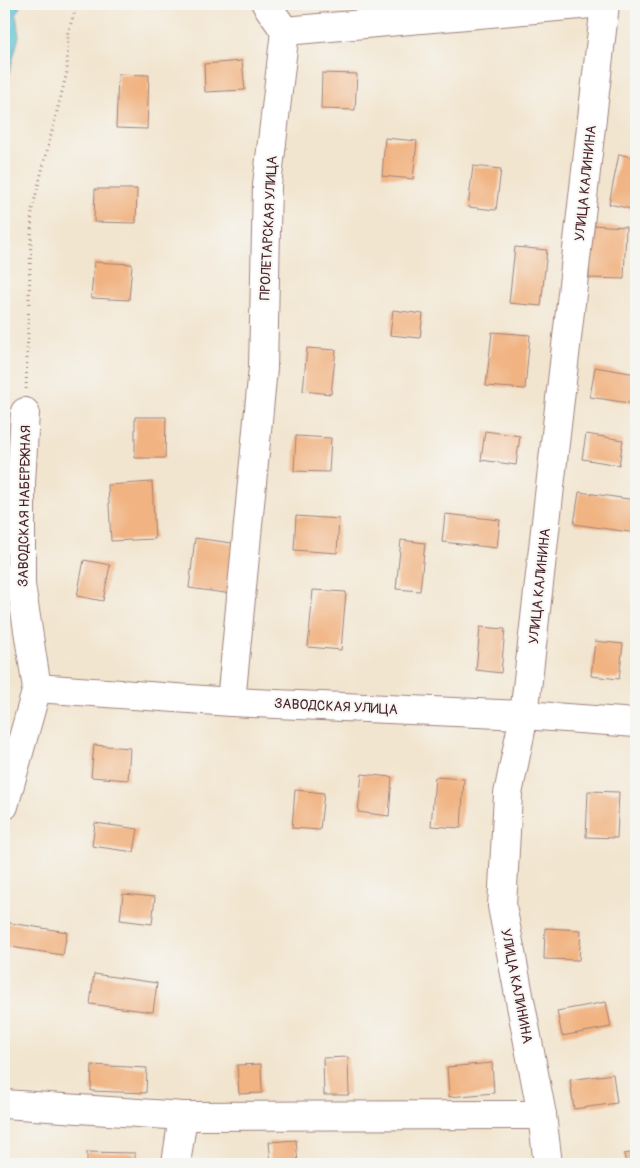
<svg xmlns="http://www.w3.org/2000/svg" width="640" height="1168" font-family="Pangolin,sans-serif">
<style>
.water{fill:#58c3d2;stroke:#51717e}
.building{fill:#f1b381}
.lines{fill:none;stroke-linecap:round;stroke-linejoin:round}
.minor-casing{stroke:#9e827d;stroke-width:30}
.path{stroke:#9e827d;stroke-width:3;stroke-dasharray:1 4;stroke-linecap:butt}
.minor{stroke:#fff;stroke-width:28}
.labels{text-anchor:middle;stroke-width:4;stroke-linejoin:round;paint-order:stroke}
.street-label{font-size:14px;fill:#4a1f2b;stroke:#f6f6f2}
</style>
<rect width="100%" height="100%" fill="#f6f6f2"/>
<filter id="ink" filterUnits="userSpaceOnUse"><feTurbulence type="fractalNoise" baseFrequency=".02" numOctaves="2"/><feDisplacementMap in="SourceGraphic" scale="10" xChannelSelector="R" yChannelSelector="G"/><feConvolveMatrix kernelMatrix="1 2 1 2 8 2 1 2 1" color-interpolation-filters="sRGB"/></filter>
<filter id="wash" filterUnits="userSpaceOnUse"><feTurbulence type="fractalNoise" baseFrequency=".0096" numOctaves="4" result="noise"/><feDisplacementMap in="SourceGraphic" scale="20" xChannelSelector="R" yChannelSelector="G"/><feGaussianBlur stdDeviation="1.12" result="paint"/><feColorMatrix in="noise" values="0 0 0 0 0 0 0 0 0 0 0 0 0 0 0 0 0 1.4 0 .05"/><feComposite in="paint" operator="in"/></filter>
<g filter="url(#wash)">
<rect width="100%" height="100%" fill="#f2e5cf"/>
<polygon class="water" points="4,4 21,4 16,15 19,36 4,92"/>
<g id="blocks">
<g class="building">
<polygon points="242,61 245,90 205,92 204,64"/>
<polygon points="322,73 357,74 355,110 321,109"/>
<polygon points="118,74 149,75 147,129 116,128"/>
<polygon points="385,138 417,141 413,179 382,176"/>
<polygon points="619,154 636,158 636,210 609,204"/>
<polygon points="473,166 501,169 496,210 468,207"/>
<polygon points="95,189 137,189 136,223 94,222"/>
<polygon points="591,225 626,227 624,279 589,278"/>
<polygon points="515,247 547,250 541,306 509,303"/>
<polygon points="94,262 132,264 129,300 91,298"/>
<polygon points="393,310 423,314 420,338 390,335"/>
<polygon points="492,332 530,335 525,389 486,386"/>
<polygon points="307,348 336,350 331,394 303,391"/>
<polygon points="595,367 636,374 636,396 635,404 590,397"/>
<polygon points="135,417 166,417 165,458 135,458"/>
<polygon points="485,431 520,436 516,465 481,460"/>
<polygon points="586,434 623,440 619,465 582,459"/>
<polygon points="296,436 331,438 329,472 294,471"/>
<polygon points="152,482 155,539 111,541 108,485"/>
<polygon points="579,492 636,500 636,533 574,524"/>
<polygon points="445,514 500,520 497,548 442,542"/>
<polygon points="296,516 339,519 337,553 294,550"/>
<polygon points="195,538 239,544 232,594 189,588"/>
<polygon points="401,540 425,543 420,591 396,589"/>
<polygon points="84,560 110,565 103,601 77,596"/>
<polygon points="313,590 346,592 341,650 308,647"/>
<polygon points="480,627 505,629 501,673 476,670"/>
<polygon points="595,641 623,644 619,679 591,676"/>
<polygon points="94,745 130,748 128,780 91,777"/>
<polygon points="362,774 392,777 389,816 358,812"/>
<polygon points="435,777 464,779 461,828 431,826"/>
<polygon points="295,790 324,793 320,830 292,828"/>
<polygon points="588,791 619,792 617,838 586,837"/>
<polygon points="95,823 138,829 134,852 92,846"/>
<polygon points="123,894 155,897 152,924 120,920"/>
<polygon points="4,922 67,932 63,955 4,946"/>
<polygon points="545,928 581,930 579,960 544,959"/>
<polygon points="94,974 157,983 153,1012 90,1004"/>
<polygon points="606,1002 611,1027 562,1036 557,1011"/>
<polygon points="348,1057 349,1095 324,1095 323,1058"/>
<polygon points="492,1063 494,1093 449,1097 447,1067"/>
<polygon points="261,1064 262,1093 239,1094 237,1065"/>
<polygon points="92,1065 147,1068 146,1093 91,1091"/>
<polygon points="613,1074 617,1103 574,1109 570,1080"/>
<polygon points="296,1140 298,1164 271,1164 269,1142"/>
<polygon points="87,1152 135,1153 135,1164 87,1164"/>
<polygon points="636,1152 636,1164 626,1164 624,1154"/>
</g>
</g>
</g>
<g filter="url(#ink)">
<use href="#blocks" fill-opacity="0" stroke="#9e827d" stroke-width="1"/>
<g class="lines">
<defs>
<g id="minor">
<polyline points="266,4 285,31"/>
<polyline points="285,31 591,4"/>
<polyline points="37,688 231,702 524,715 636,723"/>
<polyline points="231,702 263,368 267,185 285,31"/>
<polyline points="4,806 37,688 21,585 21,483 25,412"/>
<polyline points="4,1104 183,1116 542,1115"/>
<polyline points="176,1164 183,1116"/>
<polyline points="548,1164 542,1115 502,906 508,794 524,715 605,4"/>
</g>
</defs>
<use href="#minor" class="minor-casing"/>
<polyline class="path" points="26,389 32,210 67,72 68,33 77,4"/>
<use href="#minor" class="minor"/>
</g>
</g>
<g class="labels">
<g class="street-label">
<text transform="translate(585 183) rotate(-84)" y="5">УЛИЦА КАЛИНИНА</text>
<text transform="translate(268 228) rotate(-87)" y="5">ПРОЛЕТАРСКАЯ УЛИЦА</text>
<text transform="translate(24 506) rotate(-89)" y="5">ЗАВОДСКАЯ НАБЕРЕЖНАЯ</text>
<text transform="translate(539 586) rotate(-84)" y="5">УЛИЦА КАЛИНИНА</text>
<text transform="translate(336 706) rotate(3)" y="5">ЗАВОДСКАЯ УЛИЦА</text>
<text transform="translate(517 986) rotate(79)" y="5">УЛИЦА КАЛИНИНА</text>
</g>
</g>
<rect width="640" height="1168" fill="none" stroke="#f6f6f2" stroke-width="20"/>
</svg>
